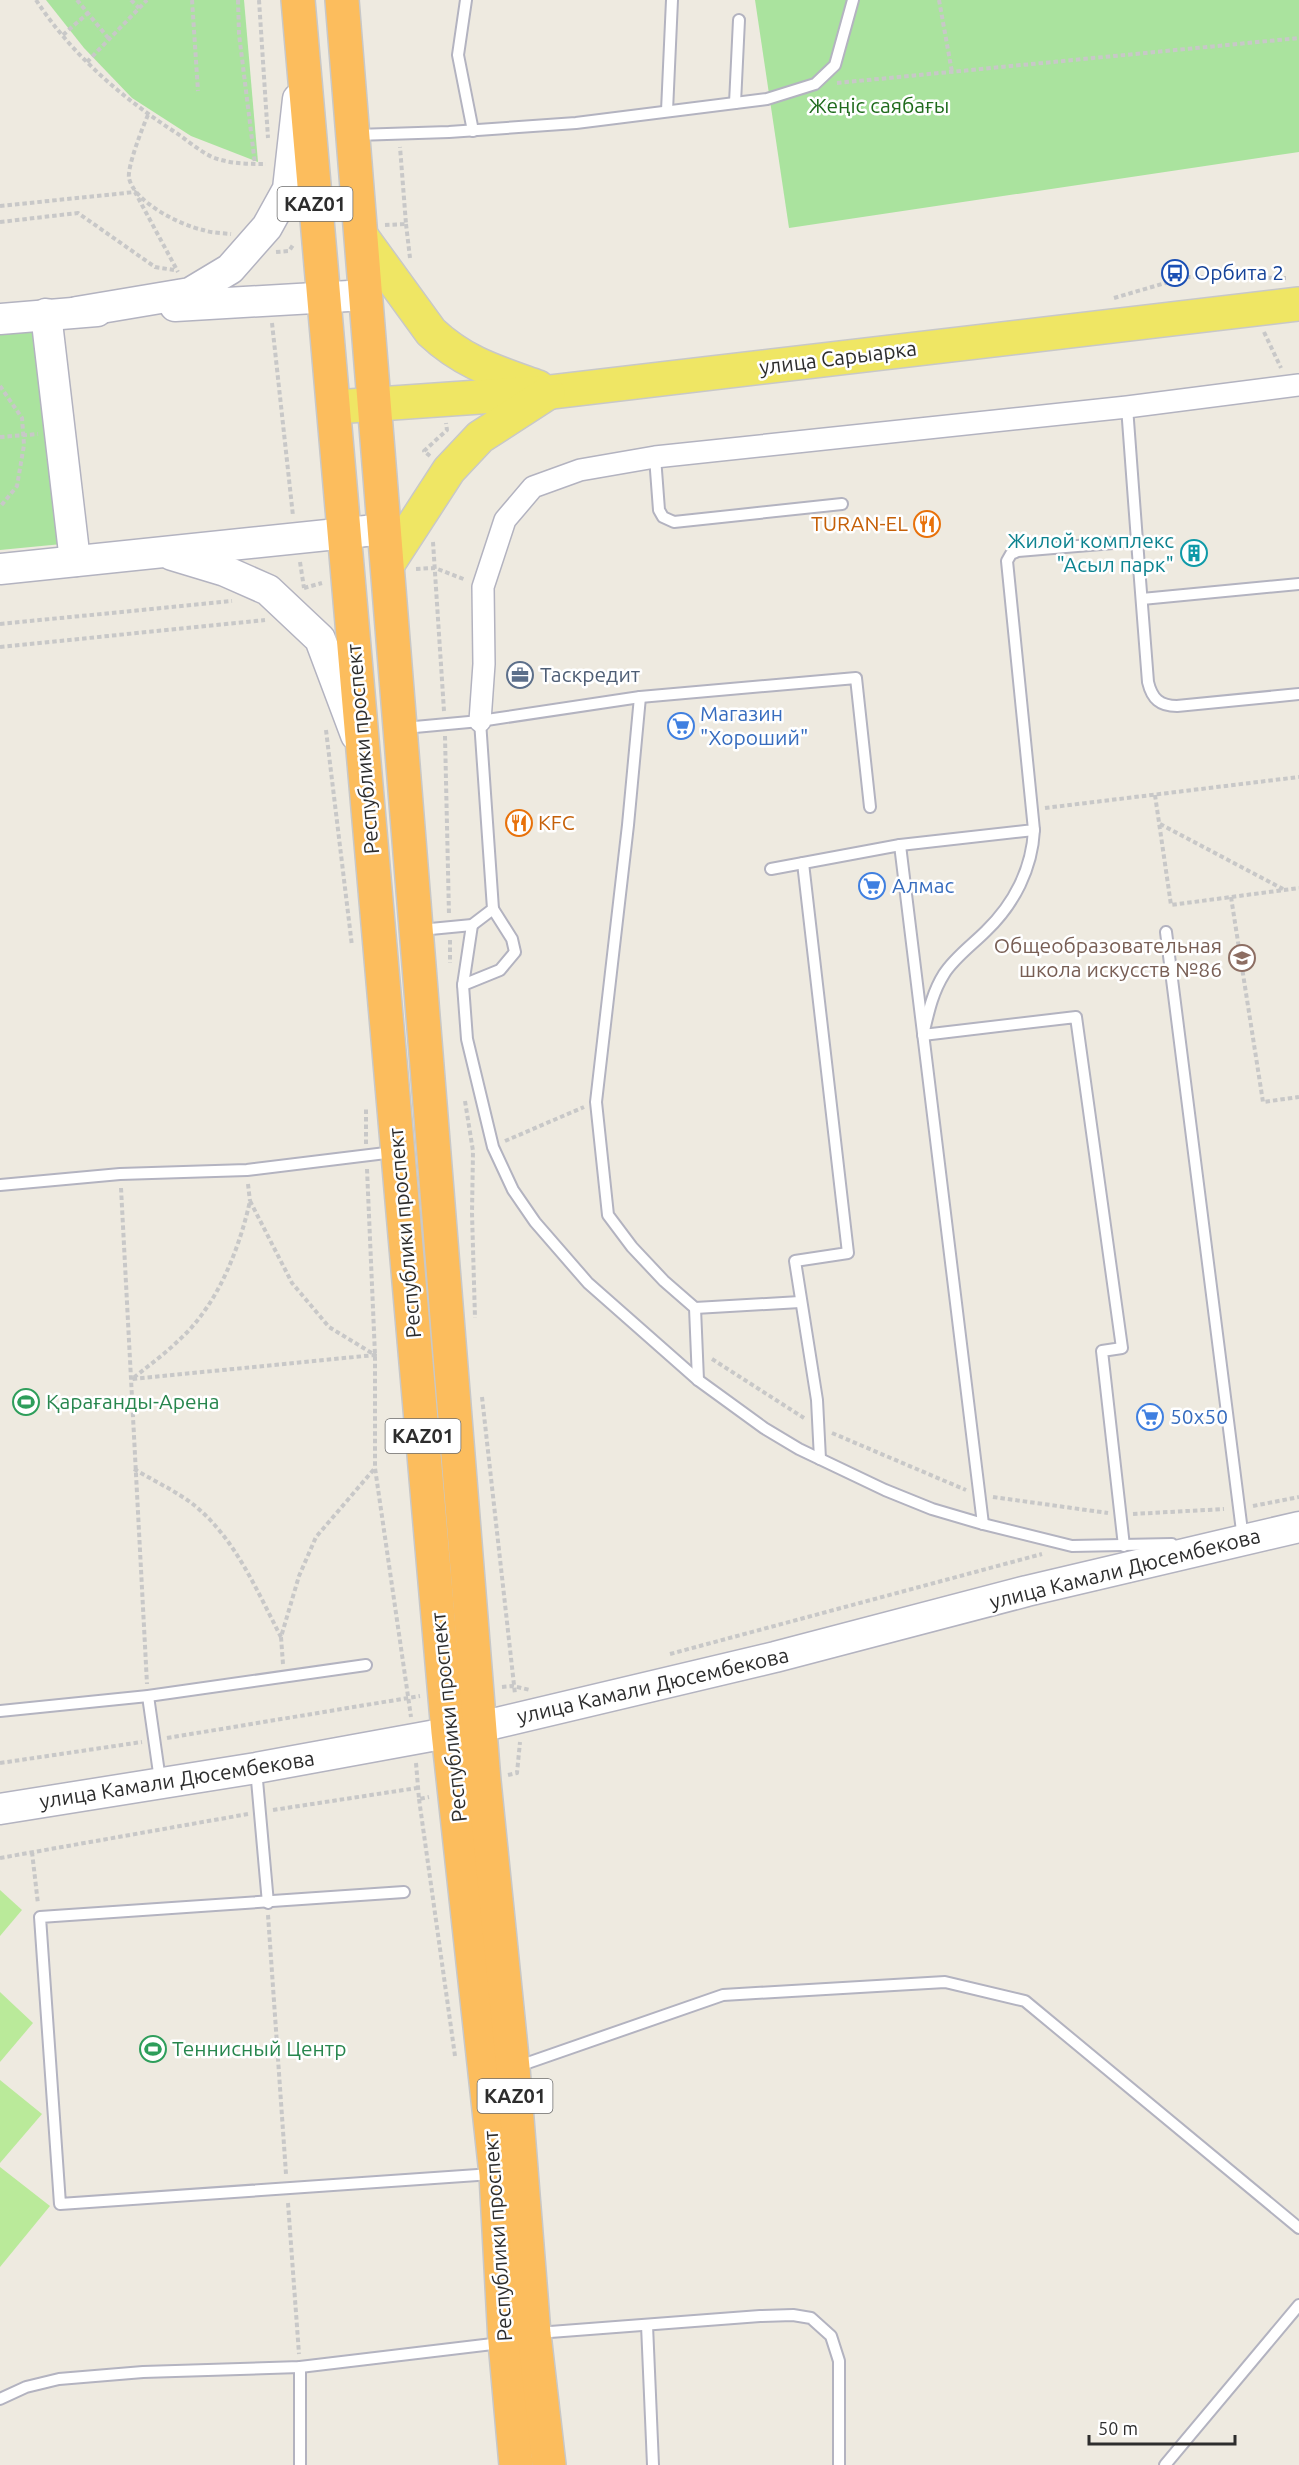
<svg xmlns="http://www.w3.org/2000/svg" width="1299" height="2465" font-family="Ubuntu,sans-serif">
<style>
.green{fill:#aae39e}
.pitch{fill:#baea9a}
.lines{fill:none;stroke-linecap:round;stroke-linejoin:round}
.lane-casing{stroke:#b3b3c0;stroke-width:14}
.street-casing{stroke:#b3b3c0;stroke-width:24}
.secondary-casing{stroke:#b3b3c0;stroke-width:33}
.primary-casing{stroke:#c8c8c8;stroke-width:36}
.highway-casing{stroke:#c8c8c8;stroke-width:36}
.path{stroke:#c8c8c8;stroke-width:4;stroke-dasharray:4.5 3;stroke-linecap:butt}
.lane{stroke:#fff;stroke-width:10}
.street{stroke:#fff;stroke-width:21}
.secondary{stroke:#fff;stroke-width:30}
.primary{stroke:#efe664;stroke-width:33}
.highway{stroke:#fcbd5d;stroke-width:33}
.labels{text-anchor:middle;stroke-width:5;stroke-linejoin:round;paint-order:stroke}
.shield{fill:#fff;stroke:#6c6c6c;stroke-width:1.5}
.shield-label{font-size:20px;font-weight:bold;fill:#2d2d2d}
.park-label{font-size:21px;fill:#1f6b1c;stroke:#fff}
.transit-label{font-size:21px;fill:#164399;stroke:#fff;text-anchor:start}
.street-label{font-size:21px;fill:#2d2d2d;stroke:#fff}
.food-label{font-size:21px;fill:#c56008;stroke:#fff;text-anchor:end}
.culture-label{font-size:21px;fill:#0d838f;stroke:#fff;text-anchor:end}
.service-label{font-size:21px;fill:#4e5e75;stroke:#fff;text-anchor:start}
.shop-label{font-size:21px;fill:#366cbe;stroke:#fff;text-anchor:start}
.education-label{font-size:21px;fill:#785e54;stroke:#fff;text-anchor:end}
.leisure-label{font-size:21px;fill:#27864d;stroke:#fff;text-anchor:start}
</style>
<rect width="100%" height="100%" fill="#eeeae0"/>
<g class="green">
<polygon points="46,0 244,0 258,162 191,136 132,98 84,48"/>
<polygon points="755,0 1299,0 1299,152 789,228"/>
<polygon points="45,329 62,544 0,550 0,334"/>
</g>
<g class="pitch">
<polygon points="0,1890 22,1910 0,1936"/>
<polygon points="0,1992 33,2023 0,2062"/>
<polygon points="0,2080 42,2114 0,2163"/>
<polygon points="0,2167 50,2206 0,2267"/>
</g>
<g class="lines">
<defs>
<g id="lane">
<polyline points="466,0 458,55 473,131"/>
<polyline points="735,103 739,20"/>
<polyline points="667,111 672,0"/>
<polyline points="356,135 449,132 576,123 767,99 815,84 835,65 853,0"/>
<polyline points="655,457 659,510 663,517 674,522 842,504"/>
<path d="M1137,541l11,141c4,17 12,24 29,24l122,-12"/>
<polyline points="1142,599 1299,584"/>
<polyline points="640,697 628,825 596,1102 608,1215 632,1247 664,1281 695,1308 698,1380"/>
<polyline points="404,728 480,721 640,697 856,678 870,807"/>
<path d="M1034,830c-2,39 -20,74 -48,101 -14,14 -32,27 -42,43 -12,19 -16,40 -21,61l153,-18 46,331 -20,3 22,195"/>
<polyline points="900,845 1034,830 1007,561 1011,554 1018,551 1137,541 1127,407"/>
<polyline points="803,863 848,1253 795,1261 817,1400 820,1459"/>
<polyline points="771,869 900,845 983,1524"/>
<polyline points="493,909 512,939 515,952 500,970 463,985 467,1039 493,1147 513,1190 535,1222 588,1283 698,1380 764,1428 799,1449 885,1490 932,1509 983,1524 1072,1546 1172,1544"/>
<polyline points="420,930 472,925 493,909 480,721"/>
<polyline points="1166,932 1243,1539"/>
<polyline points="463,985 472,925"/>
<polyline points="0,1185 120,1174 247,1170 394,1152"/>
<polyline points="695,1308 800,1302"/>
<polyline points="148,1696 160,1780"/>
<polyline points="0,1711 148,1696 366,1665"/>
<polyline points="256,1769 268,1903"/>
<polyline points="404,1892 40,1917 60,2204 492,2174"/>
<polyline points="516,2067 723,1995 945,1982 1025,2001 1299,2228"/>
<polyline points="647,2325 653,2465"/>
<polyline points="537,2333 760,2316 793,2315 811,2318 831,2336 839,2361 839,2465"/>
<polyline points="300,2367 300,2465"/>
<polyline points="0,2399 26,2387 59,2379 143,2372 300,2367 501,2343"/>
<polyline points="1165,2465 1299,2305"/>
</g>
<polyline id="street" points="480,721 484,664 483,587 505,520 533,487 580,470 655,457 1127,407 1299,385"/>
<g id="secondary">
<polyline points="175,306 366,295"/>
<polyline points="77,312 190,293 230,269 267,227 288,189 298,99"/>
<polyline points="46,314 75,561"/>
<polyline points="0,319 97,311"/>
<polyline points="172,555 225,571 268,590 320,639 356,735"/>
<polyline points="0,569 385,529"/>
<polyline points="0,1809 256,1768 480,1727 775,1657 1027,1591 1299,1527"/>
</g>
<g id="primary">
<path d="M362,237l69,95c33,31 65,40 107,55"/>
<polyline points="335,407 551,392 1299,304"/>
<polyline points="388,564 449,470 480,437 548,393"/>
</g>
<g id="highway">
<polyline points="298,0 448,1732 496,2174 505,2342 516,2465"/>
<polyline points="342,0 484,1781 513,2068 534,2334 549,2465"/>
</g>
</defs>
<use href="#lane" class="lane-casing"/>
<use href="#street" class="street-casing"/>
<use href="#secondary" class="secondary-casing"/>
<use href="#primary" class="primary-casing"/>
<use href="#highway" class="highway-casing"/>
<g class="path">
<path d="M36,0c36,55 87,99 142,134 11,8 22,17 34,23 18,7 36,7 54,7"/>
<polyline points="77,0 109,39"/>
<polyline points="131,0 139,8"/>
<polyline points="192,0 198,91"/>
<polyline points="238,0 239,34 255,164"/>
<polyline points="259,0 268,138"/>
<polyline points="939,0 952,72"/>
<polyline points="63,35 88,13"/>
<polyline points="87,62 147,0"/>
<polyline points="837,83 1299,38"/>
<path d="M148,115c-5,11 -21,52 -19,63 5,24 51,47 74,52 9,3 19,3 28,4"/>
<polyline points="0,206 135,192 178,272"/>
<polyline points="0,222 78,213 155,267 174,270"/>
<polyline points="406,224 410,258"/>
<polyline points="385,225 406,224 400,147"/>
<polyline points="276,252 289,251 293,245"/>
<polyline points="1114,298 1186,277 1286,278"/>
<polyline points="272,323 293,516"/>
<polyline points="1264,332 1281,368"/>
<polyline points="0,386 22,418 24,445 17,486 0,507"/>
<polyline points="0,437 38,434"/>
<polyline points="430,456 424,451 447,430 446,423"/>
<polyline points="433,542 444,711"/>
<polyline points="300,562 304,588"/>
<polyline points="416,569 435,568 466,580"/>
<polyline points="304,588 322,583"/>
<polyline points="0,624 232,601"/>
<polyline points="0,647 265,620"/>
<polyline points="326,730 352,946"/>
<polyline points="445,736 449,915"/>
<polyline points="1155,795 1171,905 1299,888"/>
<polyline points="1045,808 1299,777"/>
<polyline points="1160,824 1283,889"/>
<polyline points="1231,897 1263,1102 1299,1097"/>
<polyline points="450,940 450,963"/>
<polyline points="465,1101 473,1151 472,1213 475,1318"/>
<polyline points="505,1141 584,1107"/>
<polyline points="366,1144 366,1109"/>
<polyline points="367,1169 375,1355 375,1468 411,1717"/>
<polyline points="248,1184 250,1201"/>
<polyline points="121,1188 147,1684"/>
<path d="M250,1201l42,82 37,44 46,28 -243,24c16,-13 33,-25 47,-39 38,-34 60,-90 71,-139z"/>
<polyline points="712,1359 804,1418"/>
<polyline points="482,1397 515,1694"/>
<polyline points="832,1433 966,1490"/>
<path d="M134,1469c20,12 42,22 60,36 41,33 63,86 87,132"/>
<polyline points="993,1497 1108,1513"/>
<polyline points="1253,1506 1299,1497"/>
<polyline points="1133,1514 1224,1509"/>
<polyline points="670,1654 1042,1554"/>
<polyline points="283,1664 281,1637 299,1576 316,1537 375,1468"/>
<polyline points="502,1687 513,1686 530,1690"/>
<polyline points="167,1738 420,1696"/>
<polyline points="0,1763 142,1742"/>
<polyline points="416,1763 419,1799 429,1797"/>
<polyline points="508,1775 517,1773 520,1742"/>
<polyline points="419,1799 455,2056"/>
<polyline points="273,1810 417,1788"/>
<polyline points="32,1852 38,1904"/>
<polyline points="0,1858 248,1814"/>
<polyline points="268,1915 286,2174"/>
<polyline points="288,2203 299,2354"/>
</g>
<use href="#lane" class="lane"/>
<use href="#street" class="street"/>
<use href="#secondary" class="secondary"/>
<use href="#primary" class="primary"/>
<use href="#highway" class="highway"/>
</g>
<defs>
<symbol id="bus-ring" viewBox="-11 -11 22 22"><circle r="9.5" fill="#fff" stroke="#1a4fb4" stroke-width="1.5"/><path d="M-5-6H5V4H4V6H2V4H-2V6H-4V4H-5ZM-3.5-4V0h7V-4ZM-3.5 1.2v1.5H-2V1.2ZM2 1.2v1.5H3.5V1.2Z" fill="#1a4fb4"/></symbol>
<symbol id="restaurant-ring" viewBox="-11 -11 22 22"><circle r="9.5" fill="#fff" stroke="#e8710a" stroke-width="1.5"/><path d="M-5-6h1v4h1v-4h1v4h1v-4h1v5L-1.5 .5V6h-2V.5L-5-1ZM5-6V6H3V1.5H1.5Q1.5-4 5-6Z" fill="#e8710a"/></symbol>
<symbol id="building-ring" viewBox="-11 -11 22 22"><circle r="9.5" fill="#fff" stroke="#0f9aa8" stroke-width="1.5"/><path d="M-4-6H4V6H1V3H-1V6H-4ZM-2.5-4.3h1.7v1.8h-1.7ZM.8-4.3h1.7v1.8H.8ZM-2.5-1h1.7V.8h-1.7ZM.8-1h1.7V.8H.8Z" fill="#0f9aa8"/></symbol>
<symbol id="office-ring" viewBox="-11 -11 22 22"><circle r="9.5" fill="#fff" stroke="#5c6f8a" stroke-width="1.5"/><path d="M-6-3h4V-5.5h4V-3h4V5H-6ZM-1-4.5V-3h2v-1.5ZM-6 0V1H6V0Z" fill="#5c6f8a"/></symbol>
<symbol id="supermarket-ring" viewBox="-11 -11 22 22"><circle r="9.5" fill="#fff" stroke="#3f7fe0" stroke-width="1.5"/><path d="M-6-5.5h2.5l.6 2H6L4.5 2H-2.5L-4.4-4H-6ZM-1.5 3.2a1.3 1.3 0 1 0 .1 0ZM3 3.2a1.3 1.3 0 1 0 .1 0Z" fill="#3f7fe0"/></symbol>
<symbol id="school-ring" viewBox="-11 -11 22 22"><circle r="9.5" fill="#fff" stroke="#8d6e63" stroke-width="1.5"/><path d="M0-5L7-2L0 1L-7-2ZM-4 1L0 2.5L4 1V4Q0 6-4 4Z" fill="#8d6e63"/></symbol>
<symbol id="stadium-ring" viewBox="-11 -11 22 22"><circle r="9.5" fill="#fff" stroke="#2e9e5b" stroke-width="1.5"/><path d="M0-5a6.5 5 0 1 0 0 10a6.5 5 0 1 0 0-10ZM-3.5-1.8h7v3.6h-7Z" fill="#2e9e5b"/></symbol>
</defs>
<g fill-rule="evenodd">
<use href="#bus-ring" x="1160" y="258" width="30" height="30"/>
<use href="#restaurant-ring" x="912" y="509" width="30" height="30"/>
<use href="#building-ring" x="1179" y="538" width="30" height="30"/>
<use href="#office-ring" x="505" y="660" width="30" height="30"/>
<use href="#supermarket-ring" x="666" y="711" width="30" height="30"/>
<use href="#restaurant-ring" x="504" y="808" width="30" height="30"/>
<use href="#supermarket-ring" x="857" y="871" width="30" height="30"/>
<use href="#school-ring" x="1227" y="943" width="30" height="30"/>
<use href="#stadium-ring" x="11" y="1387" width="30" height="30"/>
<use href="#supermarket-ring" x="1135" y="1402" width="30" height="30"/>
<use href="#stadium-ring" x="138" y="2034" width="30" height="30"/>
</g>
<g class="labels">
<g class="shield">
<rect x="277.5" y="187" width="75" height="34" rx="4.5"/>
<rect x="385.5" y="1419" width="75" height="34" rx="4.5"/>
<rect x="477.5" y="2079" width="75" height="34" rx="4.5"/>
</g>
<g class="shield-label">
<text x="315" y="211">KАZ01</text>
<text x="423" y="1443">KАZ01</text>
<text x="515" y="2103">KАZ01</text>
</g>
<g class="park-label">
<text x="879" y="113">Жеңіс саябағы</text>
</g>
<g class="transit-label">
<text x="1194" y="280">Орбита 2</text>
</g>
<g class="street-label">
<text transform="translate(838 358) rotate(-7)" y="7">улица Сарыарка</text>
<text transform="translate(363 749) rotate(-95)" y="7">Республики проспект</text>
<text transform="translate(405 1233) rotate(-95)" y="7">Республики проспект</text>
<text transform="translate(1125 1569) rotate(-14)" y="7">улица Камали Дюсембекова</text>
<text transform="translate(653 1686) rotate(-13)" y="7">улица Камали Дюсембекова</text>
<text transform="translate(449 1717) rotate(-96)" y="7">Республики проспект</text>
<text transform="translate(177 1780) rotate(-9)" y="7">улица Камали Дюсембекова</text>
<text transform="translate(498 2236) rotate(-94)" y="7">Республики проспект</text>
</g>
<g class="food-label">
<text x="908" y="531">TURAN-EL</text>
<text x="538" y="830" text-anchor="start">KFC</text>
</g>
<g class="culture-label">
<text x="1174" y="548">Жилой комплекс<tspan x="1174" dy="24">"Асыл парк"</tspan></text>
</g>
<g class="service-label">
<text x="540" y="682">Таскредит</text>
</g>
<g class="shop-label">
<text x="700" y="721">Магазин<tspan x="700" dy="24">"Хороший"</tspan></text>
<text x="892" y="893">Алмас</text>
<text x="1170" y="1424">50х50</text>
</g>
<g class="education-label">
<text x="1222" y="953">Общеобразовательная<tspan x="1222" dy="24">школа искусств №86</tspan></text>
</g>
<g class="leisure-label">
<text x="46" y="1409">Қарағанды-Арена</text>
<text x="172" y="2056">Теннисный Центр</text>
</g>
</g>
<path d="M1089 2435v9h146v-9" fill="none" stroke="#2d2d2d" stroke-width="3"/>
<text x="1098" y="2435" font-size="18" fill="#2d2d2d" stroke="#ffffff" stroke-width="4.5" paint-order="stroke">50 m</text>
</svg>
